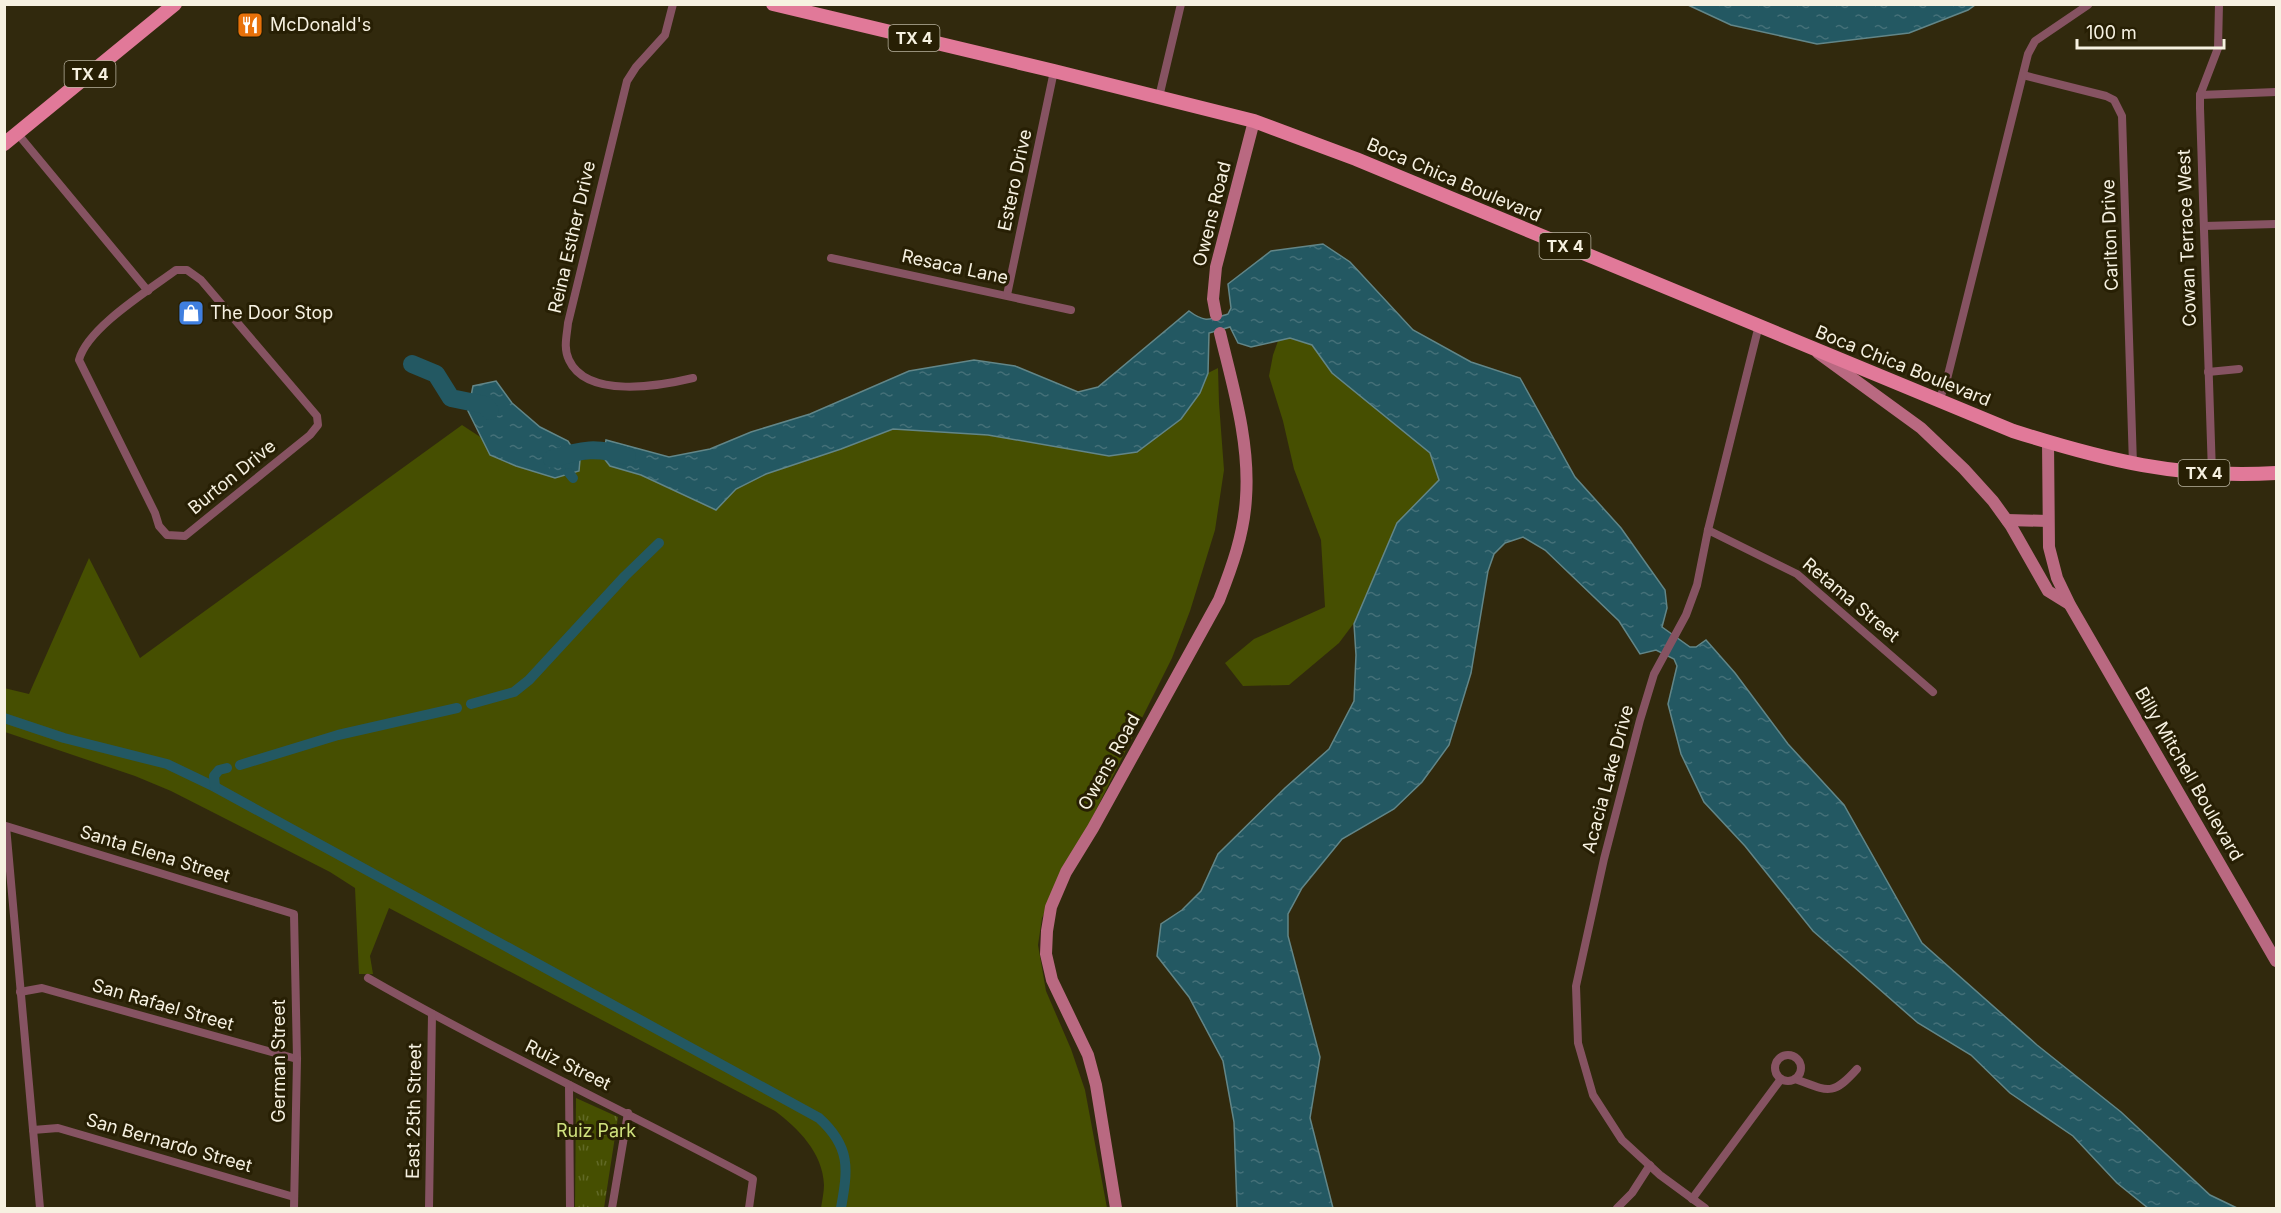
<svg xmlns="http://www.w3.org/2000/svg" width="2281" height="1213" font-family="Inter,sans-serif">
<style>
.grass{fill:#464f01}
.park{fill:url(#park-tufts)}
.water{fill:url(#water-ripples);stroke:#628688;stroke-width:1.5}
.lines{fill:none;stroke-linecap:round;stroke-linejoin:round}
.canal{stroke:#235862;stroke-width:10}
.river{stroke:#235862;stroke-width:18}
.street{stroke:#865362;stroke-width:8}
.secondary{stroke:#b96981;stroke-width:12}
.primary{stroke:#e17999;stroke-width:14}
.labels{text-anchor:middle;stroke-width:6;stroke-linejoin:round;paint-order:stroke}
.shield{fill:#271f04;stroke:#b8b29f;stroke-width:1.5}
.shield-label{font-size:16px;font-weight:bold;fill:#f6f1e1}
.poi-label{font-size:18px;fill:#f6f1e1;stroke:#271f04;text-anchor:start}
.street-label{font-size:18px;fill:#f6f1e1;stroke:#271f04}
.park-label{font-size:18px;fill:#d0e27e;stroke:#271f04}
</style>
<defs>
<pattern id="park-tufts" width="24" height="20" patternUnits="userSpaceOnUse" patternTransform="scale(1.5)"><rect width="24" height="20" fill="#464f01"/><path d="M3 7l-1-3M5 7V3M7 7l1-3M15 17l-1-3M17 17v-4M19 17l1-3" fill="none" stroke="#616926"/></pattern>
<pattern id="water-ripples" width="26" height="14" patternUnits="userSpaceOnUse" patternTransform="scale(1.5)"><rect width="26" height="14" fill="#235862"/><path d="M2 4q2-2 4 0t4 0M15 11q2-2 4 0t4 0" fill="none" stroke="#447078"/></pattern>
</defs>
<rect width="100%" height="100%" fill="#31290d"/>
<g class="grass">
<polygon points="1290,338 1312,345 1332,373 1430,453 1439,480 1397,523 1354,623 1339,643 1289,685 1243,686 1225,663 1254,639 1325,607 1321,540 1294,469 1283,421 1269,376 1273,355 1278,341"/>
<path d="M1218,368l1,35 5,67 -9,60 -25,81 -18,47 -130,260 -4,27 8,46 25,58 14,41 22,118h-286c1,-7 3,-16 3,-23 -1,-32 -26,-57 -49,-74l-386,-203 -19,48 3,18h-14l-4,-86 -25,-16 -159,-81 -36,-15 -130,-44 -1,-44 25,6 60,-136 51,100 322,-233 29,19 88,27 1,-11 23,-3 7,9 31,9 75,35 20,-21 30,-15 75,-25 52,-20 95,6 121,21 91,-63 8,-20z"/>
</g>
<polygon class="park" points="576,1098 618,1117 604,1208 575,1208"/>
<g class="water">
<polygon points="1688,5 1975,5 1968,10 1909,33 1817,44 1731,25"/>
<path d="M1323,244l27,18 63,68 58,32 49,16 55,99 46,51 44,62 2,18 -5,19 28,20h6l10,-7 29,33 53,71 56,61 78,138 115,102 84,67 89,83 27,13h-89l-31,-25 -44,-47 -63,-43 -39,-38 -53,-32 -105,-92 -68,-85 -41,-44 -23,-48 -13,-50 9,-38 -3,-7 -18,-9 -16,4 -21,-33 -74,-71 -22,-13 -18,6 -11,11 -6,17 -17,102 -22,72 -27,37 -28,27 -52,30 -40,49 -14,26v22l32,121 -10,61 23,90h-96l-3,-86 -11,-61 -34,-64 -32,-41 4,-32 21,-14 19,-19 17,-37 67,-66 44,-39 25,-48 2,-46 -2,-31 43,-101 42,-43 -9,-27 -98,-80 -20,-28 -22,-7 -39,9 -13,-4 -8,-16 -21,6 -1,40 -8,20 -19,26 -44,33 -28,4 -121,-21 -95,-6 -52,20 -75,25 -30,15 -20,21 -75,-35 -31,-9 -7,-9 3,-17 63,17 41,-8 41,-17 59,-18 99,-43 65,-11 41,6 63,26 20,-5 91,-76c16,12 20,9 39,3l3,-6 -3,-24 43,-33z"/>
<polygon points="496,381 512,403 540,427 568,441 580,460 579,471 555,478 516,466 490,455 468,411 473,386"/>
</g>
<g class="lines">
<g class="canal">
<polyline points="569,473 573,478"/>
<polyline points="471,704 514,692 529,680 625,576 659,543"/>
<path d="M4,718l60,20 103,26 48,23 604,331c32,29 29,51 22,90"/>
<polyline points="240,765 338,735 457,708"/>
<polyline points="215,787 214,776 219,770 227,768"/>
</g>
<g class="river">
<polyline points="412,364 436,374 451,398 485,405 490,411"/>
<path d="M552,459c30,-10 45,-12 75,-3"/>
</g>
<g class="street">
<path d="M673,4l-8,31 -29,32 -9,14 -59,242c-1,12 -5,25 1,37 18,39 91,26 124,18"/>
<polyline points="2023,75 2106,96 2114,100 2122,116 2133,465"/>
<polyline points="2200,95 2276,92"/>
<polyline points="1159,97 1181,4"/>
<polyline points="17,133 148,291"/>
<polyline points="2204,226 2276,224"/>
<polyline points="831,258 1071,310"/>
<path d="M176,270h11l14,10 116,136 1,9 -8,10 -125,101 -18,-1 -8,-9 -4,-13 -76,-153c8,-32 70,-70 97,-90z"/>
<polyline points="1007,295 1054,71"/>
<polyline points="2208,372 2239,369"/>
<polyline points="1939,400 1946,383 2028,54 2035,41 2088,5"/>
<polyline points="2212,473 2200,108 2200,95 2218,48 2219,4"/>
<polyline points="1708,530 1797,574 1933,692"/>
<path d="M368,978c126,72 257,133 385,201l-4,29"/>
<polyline points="20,992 42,988 297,1059"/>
<circle cx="1788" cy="1068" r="13"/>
<path d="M1795,1079c33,12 37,18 62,-10"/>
<polyline points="569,1085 570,1208"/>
<polyline points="33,1130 58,1128 294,1197"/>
<polyline points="1692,1199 1781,1079"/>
<polyline points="40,1208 6,826 294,914 297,1059 294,1208"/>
<polyline points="429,1208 432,1014"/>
<polyline points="612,1208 628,1113"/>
<polyline points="1617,1208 1632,1193 1650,1165"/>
<polyline points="1705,1208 1660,1175 1622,1140 1593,1095 1578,1043 1576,986 1604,859 1640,720 1654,674 1686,615 1697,585 1708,530 1759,325"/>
</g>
<g class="secondary">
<polyline points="1216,315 1213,299 1216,267 1254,121"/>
<polyline points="1818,353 1921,428 1964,469 1993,501 2011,526 2048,591 2069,604"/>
<polyline points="2048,442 2049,547 2057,578 2070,605 2276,961"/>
<polyline points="2007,520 2048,521"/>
<path d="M1116,1208l-20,-123 -8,-30 -36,-75 -6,-26 1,-23 4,-24 15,-35 27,-44 126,-228c13,-33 25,-66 27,-102 4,-56 -13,-111 -26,-165"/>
</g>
<g class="primary">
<path d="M773,4l281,67 200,50 102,38 657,272c91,29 167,48 263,42"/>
<polyline points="4,144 175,4"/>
</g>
</g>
<defs>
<symbol id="restaurant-square" viewBox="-11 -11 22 22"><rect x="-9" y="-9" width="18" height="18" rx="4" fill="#e8710a" stroke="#271f04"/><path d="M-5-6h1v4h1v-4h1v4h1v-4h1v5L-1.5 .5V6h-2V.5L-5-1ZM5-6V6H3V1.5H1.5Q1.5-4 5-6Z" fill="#fff"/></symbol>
<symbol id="shop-square" viewBox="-11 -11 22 22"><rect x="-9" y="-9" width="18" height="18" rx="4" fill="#3f7fe0" stroke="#271f04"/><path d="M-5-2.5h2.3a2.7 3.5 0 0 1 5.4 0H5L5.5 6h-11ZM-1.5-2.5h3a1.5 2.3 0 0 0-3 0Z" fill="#fff"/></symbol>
</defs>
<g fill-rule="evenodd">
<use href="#restaurant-square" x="235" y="10" width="30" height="30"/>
<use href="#shop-square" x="176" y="298" width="30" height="30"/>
</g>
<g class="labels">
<g class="shield">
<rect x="888.5" y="25" width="51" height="26" rx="4.5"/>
<rect x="64.5" y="61" width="51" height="26" rx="4.5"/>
<rect x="1539.5" y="233" width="51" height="26" rx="4.5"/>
<rect x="2178.5" y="460" width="51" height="26" rx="4.5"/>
</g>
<g class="shield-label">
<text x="914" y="44">TX 4</text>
<text x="90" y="80">TX 4</text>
<text x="1565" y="252">TX 4</text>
<text x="2204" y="479">TX 4</text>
</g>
<g class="poi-label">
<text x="270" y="31">McDonald's</text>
<text x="210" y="319">The Door Stop</text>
</g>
<g class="street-label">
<text transform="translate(1015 180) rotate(-78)" y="6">Estero Drive</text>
<text transform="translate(1454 180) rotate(23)" y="6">Boca Chica Boulevard</text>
<text transform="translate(1212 214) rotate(-76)" y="6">Owens Road</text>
<text transform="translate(2110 235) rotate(-92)" y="6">Carlton Drive</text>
<text transform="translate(572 237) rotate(-77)" y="6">Reina Esther Drive</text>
<text transform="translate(2187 238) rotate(-92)" y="6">Cowan Terrace West</text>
<text transform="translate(955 267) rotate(12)" y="6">Resaca Lane</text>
<text transform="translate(1903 366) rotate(22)" y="6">Boca Chica Boulevard</text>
<text transform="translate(232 477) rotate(-39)" y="6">Burton Drive</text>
<text transform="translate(1851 600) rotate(40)" y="6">Retama Street</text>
<text transform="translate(1109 762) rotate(-61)" y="6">Owens Road</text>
<text transform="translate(2189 774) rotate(60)" y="6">Billy Mitchell Boulevard</text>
<text transform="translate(1608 779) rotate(-75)" y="6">Acacia Lake Drive</text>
<text transform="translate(155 854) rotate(17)" y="6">Santa Elena Street</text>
<text transform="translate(163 1005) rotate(16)" y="6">San Rafael Street</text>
<text transform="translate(279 1061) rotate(-90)" y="6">German Street</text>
<text transform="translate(568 1065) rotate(26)" y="6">Ruiz Street</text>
<text transform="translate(414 1111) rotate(-89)" y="6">East 25th Street</text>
<text transform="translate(169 1143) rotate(16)" y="6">San Bernardo Street</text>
</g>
<g class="park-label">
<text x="596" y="1137">Ruiz Park</text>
</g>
</g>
<rect width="2281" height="1213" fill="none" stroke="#f6f1e1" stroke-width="12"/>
<path d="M2077 39v9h147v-9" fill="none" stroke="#f6f1e1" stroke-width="3"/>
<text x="2086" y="39" font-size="18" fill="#f6f1e1" stroke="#271f04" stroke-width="4.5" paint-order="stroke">100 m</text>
</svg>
